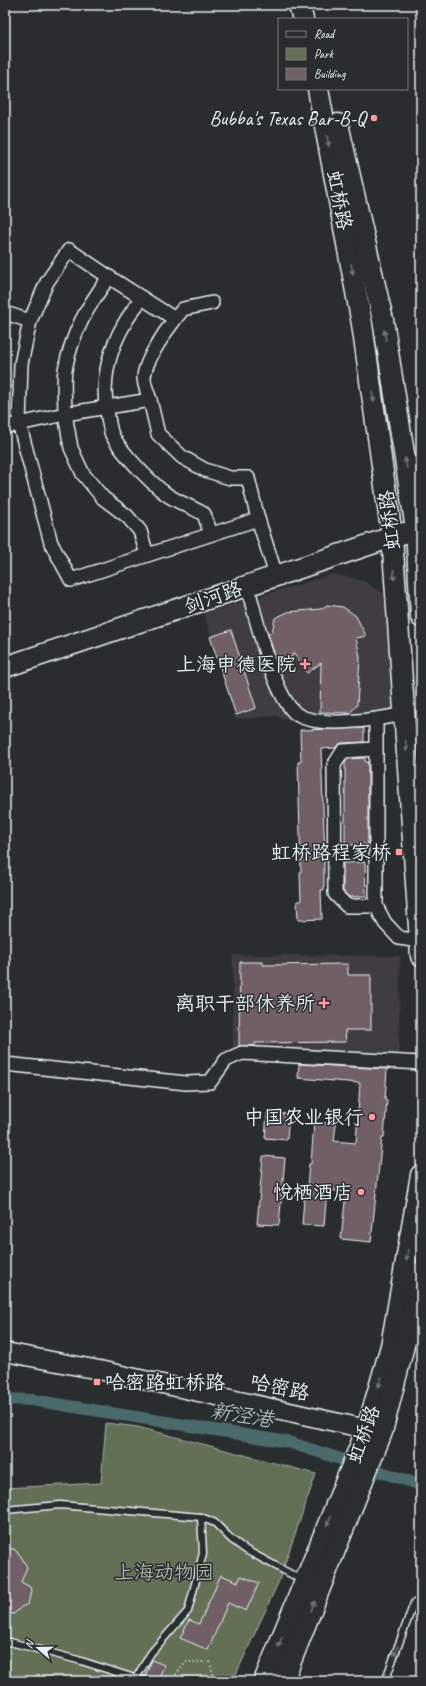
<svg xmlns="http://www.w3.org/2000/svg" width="426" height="1686" font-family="Caveat,'LXGW WenKai TC',sans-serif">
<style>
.built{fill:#3f3c3f}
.green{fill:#646f56;stroke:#a6b0a7}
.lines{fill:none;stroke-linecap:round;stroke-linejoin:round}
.canal{stroke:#4b6a6c;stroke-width:12}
.building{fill:#715f66;stroke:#e8f1f8}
.lane-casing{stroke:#e8f1f8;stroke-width:9}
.street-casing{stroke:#e8f1f8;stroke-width:16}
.secondary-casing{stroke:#e8f1f8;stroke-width:21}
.primary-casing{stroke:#e8f1f8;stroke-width:23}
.path{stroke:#e8f1f8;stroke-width:2;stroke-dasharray:1 3;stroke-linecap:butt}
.lane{stroke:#2a2d2e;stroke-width:6}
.street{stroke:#2a2d2e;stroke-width:13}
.secondary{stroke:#2a2d2e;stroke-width:18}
.primary{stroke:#2a2d2e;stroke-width:20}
.oneway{fill:#6c7275}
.poi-dot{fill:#ff9aa2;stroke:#2a2d2e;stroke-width:1.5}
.labels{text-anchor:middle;stroke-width:3;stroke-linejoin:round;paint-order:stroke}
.poi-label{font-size:20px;fill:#e8f1f8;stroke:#2a2d2e;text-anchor:end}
.street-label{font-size:20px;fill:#e8f1f8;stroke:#2a2d2e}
.park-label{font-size:20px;fill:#adb6af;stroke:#2a2d2e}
.water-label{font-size:21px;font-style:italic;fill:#a9bbc0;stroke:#2a2d2e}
</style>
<rect width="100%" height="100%" fill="#2a2d2e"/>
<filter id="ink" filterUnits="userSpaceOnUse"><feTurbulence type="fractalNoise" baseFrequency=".025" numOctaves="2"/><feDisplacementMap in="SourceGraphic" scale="8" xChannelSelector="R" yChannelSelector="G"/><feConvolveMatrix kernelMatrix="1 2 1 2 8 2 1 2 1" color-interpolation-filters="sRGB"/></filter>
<g filter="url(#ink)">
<g class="built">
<polygon points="414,5 421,5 421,75"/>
<polygon points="334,574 364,581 384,594 395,720 380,724 302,726 276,716 235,719 204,613"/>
<polygon points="233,955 400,956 399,1054 233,1053"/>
</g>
<polygon class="green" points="106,1423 138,1427 316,1474 278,1583 233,1681 5,1681 5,1488 101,1483"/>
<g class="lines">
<polyline class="canal" points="5,1399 32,1400 288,1442 421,1485"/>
</g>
<g class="building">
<polygon points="327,605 343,607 356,616 366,636 356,638 360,657 357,705 350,713 320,712 321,663 307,673 294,653 287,664 278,665 268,634 272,632 275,618 288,612 321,609"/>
<polygon points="231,630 256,708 236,715 210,637"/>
<polygon points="364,728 364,742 342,743 339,744 335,748 321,749 325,861 324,861 324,890 321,890 322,919 298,920 297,901 301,901 300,872 301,872 298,762 301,762 300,730"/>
<polygon points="365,758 365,762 368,762 368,845 345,845 345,763 348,759"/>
<polygon points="365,862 366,896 349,897 343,891 343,863"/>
<polygon points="240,962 263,962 263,965 348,964 348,975 371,975 371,1030 345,1030 346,1042 255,1043 255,1046 239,1046"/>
<polygon points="299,1064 387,1069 385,1100 387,1100 384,1137 382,1137 371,1242 341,1239 346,1192 327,1190 324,1226 302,1225 304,1199 306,1199 309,1164 311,1164 314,1122 336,1124 334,1141 356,1143 360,1083 298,1078"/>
<polygon points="267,1113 289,1114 287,1140 265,1138"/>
<polygon points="263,1156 285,1158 279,1225 257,1224"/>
<polygon points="5,1549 14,1549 20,1555 27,1567 21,1582 30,1587 31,1591 28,1604 21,1607 14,1614 5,1612"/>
<polygon points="221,1575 238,1582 241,1576 259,1583 246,1611 228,1603 208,1650 180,1638 189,1620 199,1624"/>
<polygon points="152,1660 164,1665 158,1681 148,1681 145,1677"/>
</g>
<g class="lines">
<defs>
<g id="lane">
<polyline points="5,1510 60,1505 201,1517 215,1523 231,1539 246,1550 302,1580"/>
<polyline points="5,1642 10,1642 78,1660 144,1681"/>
<polyline points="136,1678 151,1653 188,1611 203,1553 201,1517"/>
<polyline points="385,1681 414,1603 421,1606"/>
</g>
<g id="street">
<path d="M109,277l33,21c-28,35 -44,74 -34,119 1,6 2,13 4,18 9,17 38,47 54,59 11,8 26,13 38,20l7,20"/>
<path d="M142,298l33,21c-10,13 -31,43 -31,59 0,7 4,15 6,22"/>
<polyline points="5,313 30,321"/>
<polyline points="175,319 183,309 212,303"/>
<path d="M5,427l60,-13c0,-14 -2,-30 0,-44 7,-37 22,-63 44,-93l-40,-27 -22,32 -17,39 -9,43 -2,59 32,120 20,37 187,-61 18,56"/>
<polyline points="147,555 140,531 127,516 103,498 83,474 71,448 65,414 150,400 158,434 182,457 205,470 230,478 248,478 258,519"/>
<path d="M247,585c9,32 25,106 47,127 19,18 86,7 110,2"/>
<polyline points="376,720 376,906 385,923 399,938 420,941"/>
<polyline points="375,749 343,751 334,765 335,894 347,906 376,906"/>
<polyline points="5,1064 186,1083 210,1082 226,1060 242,1053 421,1063"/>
</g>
<polyline id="secondary" points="5,1352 99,1370 380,1432"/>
<g id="primary">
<polyline points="299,5 303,19"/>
<polyline points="318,89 362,324 392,536 421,956"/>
<polyline points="338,124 383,320 416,529 421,617"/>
<polyline points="5,667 404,533"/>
<polyline points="264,1681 367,1429 391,1346 421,1175"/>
<polyline points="283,1681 382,1432 412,1314 421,1272"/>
</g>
</defs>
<use href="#lane" class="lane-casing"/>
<use href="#street" class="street-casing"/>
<use href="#secondary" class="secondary-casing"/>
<use href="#primary" class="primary-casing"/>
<polyline class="path" points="171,1681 186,1662 210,1662 215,1681"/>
<use href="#lane" class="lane"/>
<use href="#street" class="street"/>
<use href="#secondary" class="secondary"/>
<use href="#primary" class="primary"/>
</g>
<defs><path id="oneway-solid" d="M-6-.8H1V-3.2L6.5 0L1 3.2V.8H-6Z"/></defs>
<g class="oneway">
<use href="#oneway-solid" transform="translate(328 141) rotate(79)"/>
<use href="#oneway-solid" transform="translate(352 269) rotate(80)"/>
<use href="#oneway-solid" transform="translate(385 335) rotate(-99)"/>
<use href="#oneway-solid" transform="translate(373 397) rotate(82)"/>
<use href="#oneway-solid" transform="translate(406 463) rotate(-99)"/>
<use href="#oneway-solid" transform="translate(394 575) rotate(86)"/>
<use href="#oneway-solid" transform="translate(406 746) rotate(86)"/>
<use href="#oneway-solid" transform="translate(407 1255) rotate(100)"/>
<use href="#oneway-solid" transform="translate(380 1382) rotate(106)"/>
<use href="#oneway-solid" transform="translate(329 1521) rotate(112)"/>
<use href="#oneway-solid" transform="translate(313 1606) rotate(-68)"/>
<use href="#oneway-solid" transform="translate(280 1642) rotate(112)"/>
<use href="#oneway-solid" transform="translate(396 1651) rotate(111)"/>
</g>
</g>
<g class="poi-dot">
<circle cx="374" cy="118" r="4"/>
<path d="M303 658h4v4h4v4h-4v4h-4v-4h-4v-4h4z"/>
<rect x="395" y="848" width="8" height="8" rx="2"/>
<path d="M322 997h4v4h4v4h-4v4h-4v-4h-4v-4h4z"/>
<circle cx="372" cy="1117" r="4"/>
<circle cx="361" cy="1192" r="4"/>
<rect x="93" y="1378" width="8" height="8" rx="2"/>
</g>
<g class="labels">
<g class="poi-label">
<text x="366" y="125">Bubba's Texas Bar-B-Q</text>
<text x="296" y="671">上海申德医院</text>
<text x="391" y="859">虹桥路程家桥</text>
<text x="315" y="1010">离职干部休养所</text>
<text x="364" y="1124">中国农业银行</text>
<text x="353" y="1199">悦栖酒店</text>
<text x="105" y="1389" text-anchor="start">哈密路虹桥路</text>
</g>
<g class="street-label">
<text transform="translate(340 200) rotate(79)" y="7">虹桥路</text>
<text transform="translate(389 520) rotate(-97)" y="7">虹桥路</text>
<text transform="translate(213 597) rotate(-19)" y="7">剑河路</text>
<text transform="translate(280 1387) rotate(12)" y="7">哈密路</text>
<text transform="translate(363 1434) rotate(-70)" y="7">虹桥路</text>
</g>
<g class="park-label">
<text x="164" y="1579">上海动物园</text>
</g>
<g class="water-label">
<text transform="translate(242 1415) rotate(9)" y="7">新泾港</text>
</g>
</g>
<rect width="426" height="1686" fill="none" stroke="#2a2d2e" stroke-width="20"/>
<rect x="10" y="10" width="406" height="1666" fill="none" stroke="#e8f1f8" stroke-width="1.5" filter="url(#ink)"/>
<rect x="278" y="18" width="130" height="72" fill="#2a2d2e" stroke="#767b7f"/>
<rect x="286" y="31" width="20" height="6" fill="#2a2d2e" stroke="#767b7f"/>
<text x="314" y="38" font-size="12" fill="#e8f1f8">Road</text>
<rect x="286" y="48" width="20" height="12" fill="#646f56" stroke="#767b7f"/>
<text x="314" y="58" font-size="12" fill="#e8f1f8">Park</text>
<rect x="286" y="68" width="20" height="12" fill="#715f66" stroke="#767b7f"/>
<text x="314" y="78" font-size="12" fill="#e8f1f8">Building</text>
<g transform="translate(38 1648) rotate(290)" stroke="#2a2d2e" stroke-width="3" paint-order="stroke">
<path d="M0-3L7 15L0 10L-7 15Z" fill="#e8f1f8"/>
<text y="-6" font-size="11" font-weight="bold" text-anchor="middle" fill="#e8f1f8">N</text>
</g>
</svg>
